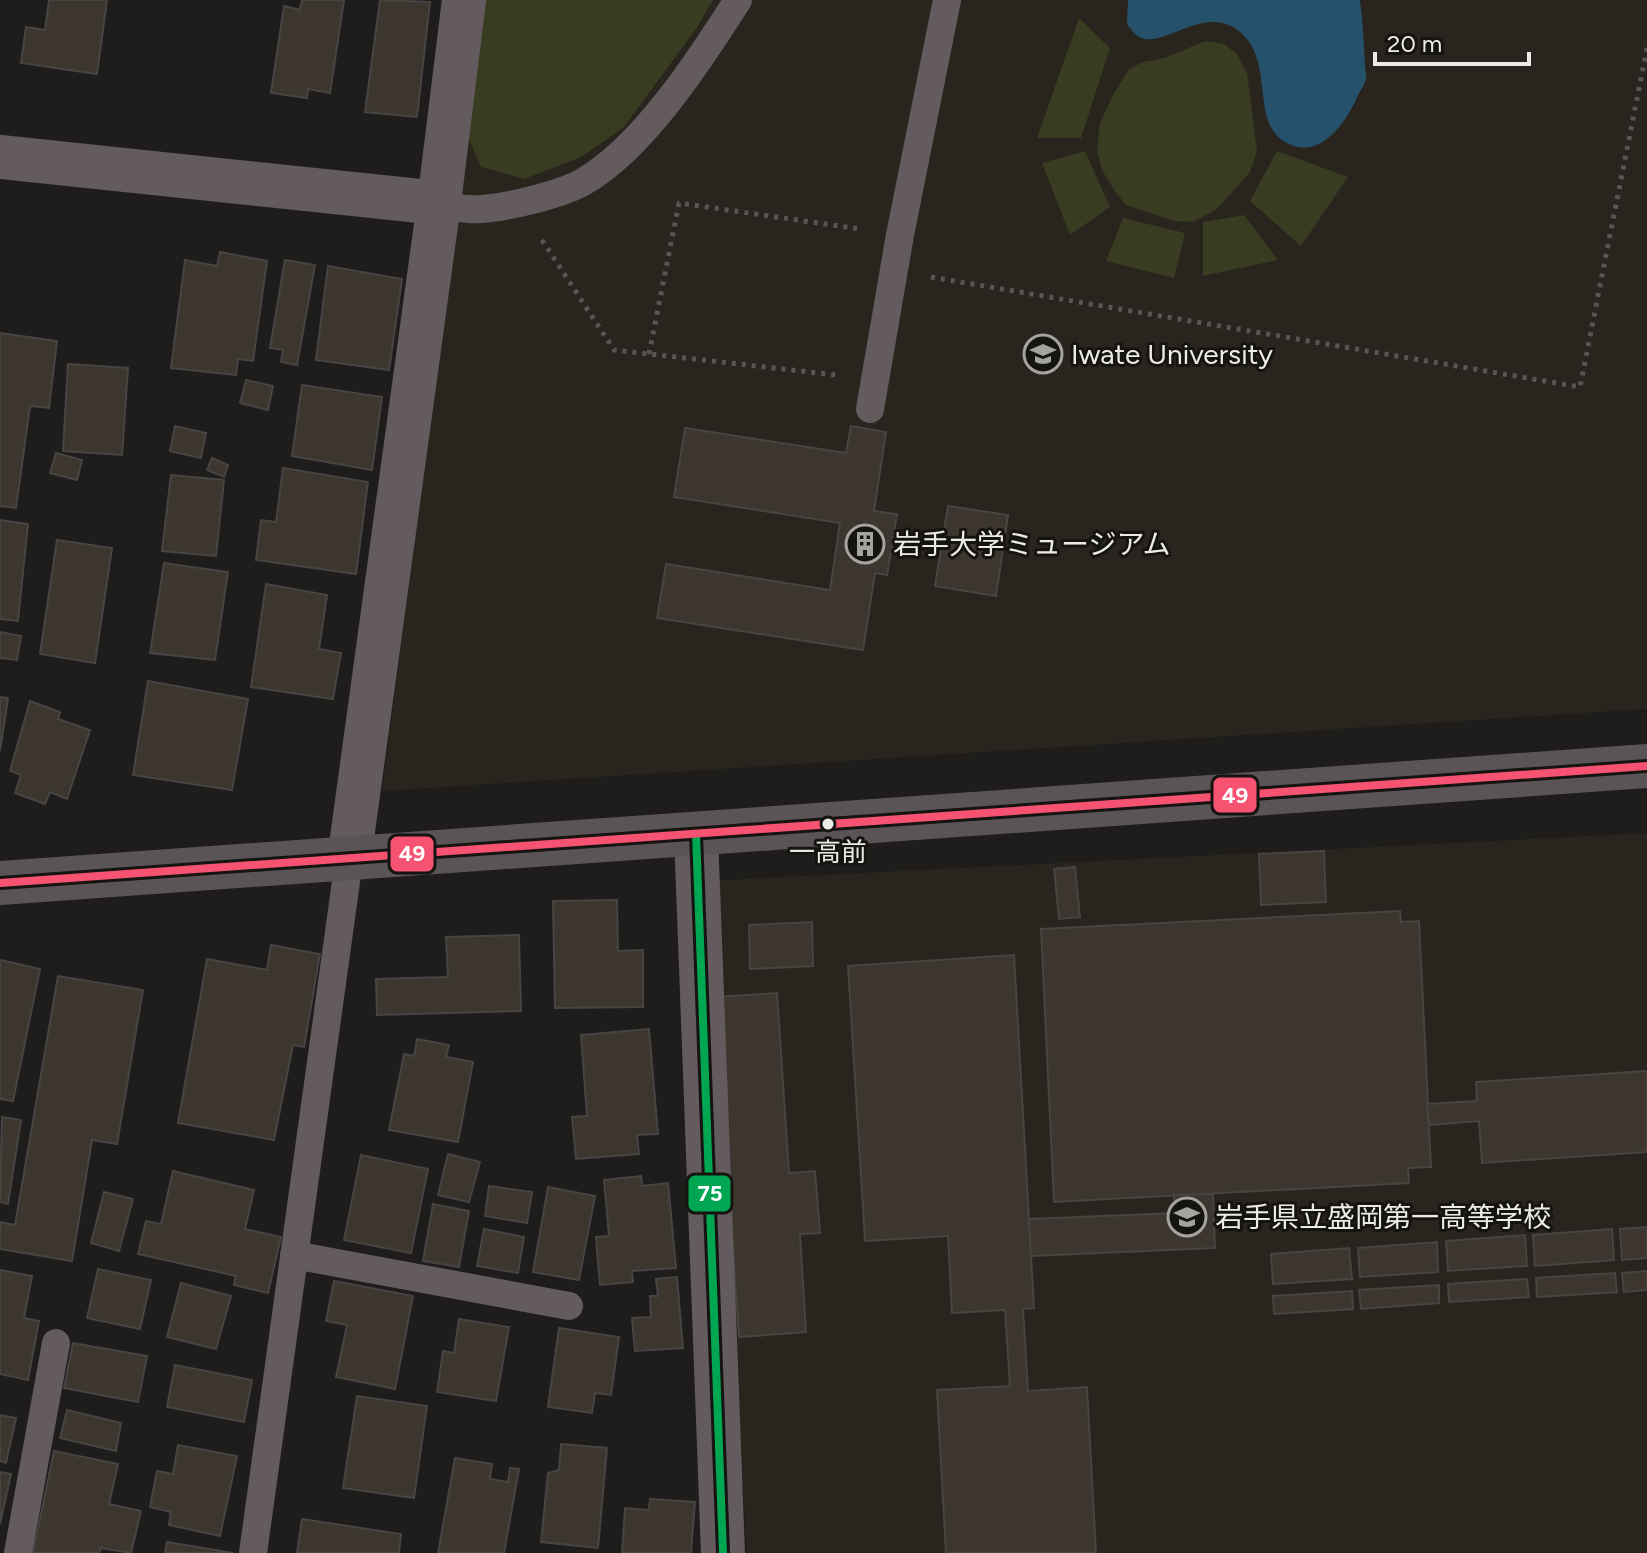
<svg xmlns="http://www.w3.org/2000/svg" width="1647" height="1553" font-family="Figtree,'Noto Sans JP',sans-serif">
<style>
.built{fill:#29241d}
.green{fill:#383c21}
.water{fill:#25516b}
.building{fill:#3c362e;stroke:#464543;stroke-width:2}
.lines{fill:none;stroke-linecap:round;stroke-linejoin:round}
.path{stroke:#595455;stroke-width:5;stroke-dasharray:4 6;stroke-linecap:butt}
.lane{stroke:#635b5d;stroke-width:28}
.street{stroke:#635b5d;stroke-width:44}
.secondary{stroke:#5b5456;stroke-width:44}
.bus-1-casing{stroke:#161411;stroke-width:14}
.bus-2-casing{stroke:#161411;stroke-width:14}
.bus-1{stroke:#00a651;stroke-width:8}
.bus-2{stroke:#f65372;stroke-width:8}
.bus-dot{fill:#ecebe8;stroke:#161411;stroke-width:3}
.labels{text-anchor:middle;stroke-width:6;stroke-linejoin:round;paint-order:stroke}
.bus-label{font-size:26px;fill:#ecebe8;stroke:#161411}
.poi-label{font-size:28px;fill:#ecebe8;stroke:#161411;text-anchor:start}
.line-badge{stroke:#161411;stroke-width:3}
.badge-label{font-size:22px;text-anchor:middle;font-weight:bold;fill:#fff}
</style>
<rect width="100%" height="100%" fill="#1e1d1b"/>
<g class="built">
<polygon points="485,0 1647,0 1647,709 382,791"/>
<polygon points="1647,833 1647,1553 747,1553 705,881"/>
</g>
<g class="green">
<polygon points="485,0 713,0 696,29 623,128 581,157 524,179 481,167 468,137"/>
<polygon points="1079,18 1110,48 1081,138 1037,138"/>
<polygon points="1205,41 1224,44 1237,54 1247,73 1257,151 1250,172 1216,210 1193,222 1174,221 1126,205 1114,190 1102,170 1097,151 1100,123 1113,95 1129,69 1143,62 1165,58"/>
<polygon points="1085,151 1110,207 1070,235 1042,163"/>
<polygon points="1277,151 1348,177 1301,246 1250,201"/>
<polygon points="1244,215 1278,260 1203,276 1203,222"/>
<polygon points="1123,218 1185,233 1174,278 1106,261"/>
</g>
<path class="water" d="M1128,0h232c3,23 4,44 5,67 0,2 2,10 1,12 -1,5 -5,11 -8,16 -11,26 -37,66 -71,48 -40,-20 -8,-89 -54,-116 -33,-19 -71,22 -94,10 -4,-2 -9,-9 -12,-13z"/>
<g class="building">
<polygon points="49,0 107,0 97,74 21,63 26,27 45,30"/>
<polygon points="302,0 344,0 330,93 308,89 307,98 271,93 284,6 300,10"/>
<polygon points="380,0 430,2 417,117 365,112"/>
<polygon points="220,252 267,261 253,361 238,359 236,375 171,368 185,260 217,266"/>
<polygon points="285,260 315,265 297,365 281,362 283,350 270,348"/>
<polygon points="328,266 402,279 389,370 316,360"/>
<polygon points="0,333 57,341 49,408 30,406 16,508 0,506"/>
<polygon points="68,364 128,368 122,455 63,451"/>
<polygon points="246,380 273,386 268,410 240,403"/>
<polygon points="302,385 382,397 372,470 292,456"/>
<polygon points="175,426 206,433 201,458 170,451"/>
<polygon points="851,426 886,432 874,511 897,514 887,575 875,573 863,650 657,618 666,564 830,590 840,523 674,497 685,428 846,453"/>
<polygon points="56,453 82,460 77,480 50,473"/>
<polygon points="212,458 228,465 224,477 207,470"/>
<polygon points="283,468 368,482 356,574 256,560 261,520 276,522"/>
<polygon points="171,475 224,480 216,556 162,551"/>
<polygon points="948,506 1008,515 996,596 935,586"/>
<polygon points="0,520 28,524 18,621 0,619"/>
<polygon points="57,540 112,548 95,663 40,654"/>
<polygon points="164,563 228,572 215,660 150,653"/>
<polygon points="266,584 327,595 319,649 341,653 333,699 251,687"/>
<polygon points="0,632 21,636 17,660 0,658"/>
<polygon points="148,681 248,699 232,790 133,775"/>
<polygon points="0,697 8,698 0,751"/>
<polygon points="30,701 60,712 58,719 90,730 67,799 50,792 45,804 15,793 21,775 10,771"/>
<polygon points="1324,851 1326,902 1261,905 1259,854"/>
<polygon points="1075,867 1080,917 1059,919 1054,869"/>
<polygon points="617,900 618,951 643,950 643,1007 555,1008 553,901"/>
<polygon points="1400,911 1401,922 1419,921 1431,1167 1408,1168 1409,1183 1054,1202 1041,929"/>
<polygon points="812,922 813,966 750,969 749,925"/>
<polygon points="519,935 521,1011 377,1015 376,979 448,977 446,937"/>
<polygon points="271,945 320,954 304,1047 293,1045 274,1140 178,1123 207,959 267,970"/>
<polygon points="1014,955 1034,1308 1023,1309 1028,1391 1087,1387 1096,1553 946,1553 937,1390 1010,1386 1005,1310 952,1313 948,1236 865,1241 848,966"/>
<polygon points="0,960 40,969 13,1101 0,1099"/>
<polygon points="58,976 143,990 117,1144 92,1140 72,1261 0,1249 0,1222 15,1225"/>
<polygon points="777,993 789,1173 815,1171 820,1233 800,1234 806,1332 739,1337 716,997"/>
<polygon points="649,1029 658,1134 637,1135 639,1154 576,1159 572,1117 587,1116 581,1035"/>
<polygon points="417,1039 449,1045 446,1057 473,1062 458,1142 389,1130 404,1054 414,1056"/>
<polygon points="1647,1071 1647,1152 1482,1163 1479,1121 1429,1125 1427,1104 1477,1101 1476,1082"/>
<polygon points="2,1117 21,1120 8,1204 0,1202"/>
<polygon points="448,1154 480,1162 469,1202 438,1195"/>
<polygon points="361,1155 428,1169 411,1253 344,1240"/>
<polygon points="173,1171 254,1190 245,1229 281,1237 268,1293 234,1285 236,1276 138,1254 146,1221 161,1224"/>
<polygon points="641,1176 642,1186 668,1183 676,1268 632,1271 633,1282 600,1285 596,1237 609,1236 604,1180"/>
<polygon points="489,1186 532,1192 527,1223 485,1216"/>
<polygon points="548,1187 595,1196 579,1280 533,1272"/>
<polygon points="104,1192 133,1199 119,1251 91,1243"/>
<polygon points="1213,1194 1215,1248 1031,1256 1029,1219 1175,1213 1174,1195"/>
<polygon points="433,1204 469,1211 459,1267 423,1261"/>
<polygon points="1647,1227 1647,1258 1622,1260 1620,1229"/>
<polygon points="484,1229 524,1237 518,1273 477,1266"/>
<polygon points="1612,1229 1614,1260 1535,1266 1533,1235"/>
<polygon points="1525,1235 1527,1266 1448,1271 1446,1241"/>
<polygon points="1437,1242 1438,1272 1360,1277 1358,1248"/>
<polygon points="1349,1248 1352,1279 1273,1284 1271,1254"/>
<polygon points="98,1269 151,1280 140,1329 87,1318"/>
<polygon points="0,1270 32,1276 24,1318 39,1321 28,1380 0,1374"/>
<polygon points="1647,1271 1647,1290 1624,1292 1622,1273"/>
<polygon points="1615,1273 1617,1292 1537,1297 1536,1278"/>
<polygon points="677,1277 683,1348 635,1351 632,1318 651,1317 650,1296 658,1296 656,1279"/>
<polygon points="1527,1279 1529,1297 1449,1302 1448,1284"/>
<polygon points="334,1281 413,1296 395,1389 336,1377 347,1325 326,1321"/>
<polygon points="181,1283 231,1296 216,1349 167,1337"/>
<polygon points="1439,1285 1439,1303 1361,1309 1359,1290"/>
<polygon points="1352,1291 1353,1309 1274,1314 1273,1296"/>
<polygon points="459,1319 509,1327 496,1401 437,1392 443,1351 454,1353"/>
<polygon points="559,1328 619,1337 611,1395 595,1393 592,1413 548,1407"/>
<polygon points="73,1343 147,1356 138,1402 64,1388"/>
<polygon points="175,1365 252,1380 244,1422 167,1407"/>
<polygon points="357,1396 427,1406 414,1498 343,1488"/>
<polygon points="67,1410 121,1423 116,1451 60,1438"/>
<polygon points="0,1415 16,1418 6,1463 0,1461"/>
<polygon points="561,1444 607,1448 598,1548 541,1542 548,1473 559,1470"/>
<polygon points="178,1445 237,1456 220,1536 169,1525 171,1512 150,1507 157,1471 173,1474"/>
<polygon points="54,1451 118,1464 109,1504 141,1511 131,1553 101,1548 99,1553 33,1553"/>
<polygon points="455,1458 492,1464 490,1479 508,1482 510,1468 519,1469 504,1553 438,1553"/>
<polygon points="0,1472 11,1474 0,1524"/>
<polygon points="650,1499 695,1502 691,1553 622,1553 625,1508 649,1510"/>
<polygon points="302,1519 401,1534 399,1553 297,1553"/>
<polygon points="167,1542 233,1553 165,1553"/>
</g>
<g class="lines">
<g class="path">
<polyline points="542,240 614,350 836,375"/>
<polyline points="931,277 1580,387 1647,48"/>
<polyline points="649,354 679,203 860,229"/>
</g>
<g class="lane">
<path d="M439,203c10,2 20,6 30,6 27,2 91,-14 114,-27 60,-34 118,-124 155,-182"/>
<polyline points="870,409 900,235 947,0"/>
<polyline points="294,1255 569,1306"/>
<polyline points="18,1553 56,1343"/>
<polyline points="253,1553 349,860"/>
</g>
<g class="street">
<polyline points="0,157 439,203"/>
<polyline points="696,834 723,1553"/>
<polyline points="349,860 439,203 464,0"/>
</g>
<polyline class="secondary" points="0,883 1647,766"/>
<defs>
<polyline id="bus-1" points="696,834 723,1553"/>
<polyline id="bus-2" points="0,883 1647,766"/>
</defs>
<use href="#bus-1" class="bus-1-casing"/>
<use href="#bus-2" class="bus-2-casing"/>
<use href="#bus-1" class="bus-1"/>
<use href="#bus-2" class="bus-2"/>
</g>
<defs>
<symbol id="university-ring" viewBox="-11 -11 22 22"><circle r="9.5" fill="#161411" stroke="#a4a3a0" stroke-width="1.5"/><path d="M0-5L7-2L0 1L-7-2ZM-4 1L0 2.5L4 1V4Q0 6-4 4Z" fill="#a4a3a0"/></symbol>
<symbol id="building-ring" viewBox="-11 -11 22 22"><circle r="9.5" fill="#161411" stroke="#a4a3a0" stroke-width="1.5"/><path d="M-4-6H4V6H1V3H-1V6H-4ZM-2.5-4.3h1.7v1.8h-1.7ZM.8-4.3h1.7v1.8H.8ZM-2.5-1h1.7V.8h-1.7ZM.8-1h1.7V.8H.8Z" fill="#a4a3a0"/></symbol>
<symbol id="school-ring" viewBox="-11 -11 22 22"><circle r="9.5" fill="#161411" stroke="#a4a3a0" stroke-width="1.5"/><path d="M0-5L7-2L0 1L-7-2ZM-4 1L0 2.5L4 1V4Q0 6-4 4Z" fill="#a4a3a0"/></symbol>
</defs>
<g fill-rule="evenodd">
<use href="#university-ring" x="1021" y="332" width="44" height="44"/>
<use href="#building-ring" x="843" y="522" width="44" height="44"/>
<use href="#school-ring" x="1165" y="1195" width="44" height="44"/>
</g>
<circle class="bus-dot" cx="828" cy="824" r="7"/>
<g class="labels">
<g class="bus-label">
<text x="828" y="861">一高前</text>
</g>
<g class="poi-label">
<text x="1071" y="364">Iwate University</text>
<text x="893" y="554">岩手大学ミュージアム</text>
<text x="1215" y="1227">岩手県立盛岡第一高等学校</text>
</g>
</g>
<g class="line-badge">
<rect x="1212" y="776" width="46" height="38" rx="8" fill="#f65372"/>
<rect x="389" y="835" width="46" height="38" rx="8" fill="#f65372"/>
<rect x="687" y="1174" width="45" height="39" rx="8" fill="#00a651"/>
</g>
<g class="badge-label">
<text x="1235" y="803">49</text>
<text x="412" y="861">49</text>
<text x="710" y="1201">75</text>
</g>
<path d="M1375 52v12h154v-12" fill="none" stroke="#ecebe8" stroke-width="4"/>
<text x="1387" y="52" font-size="24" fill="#ecebe8" stroke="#161411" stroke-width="6" paint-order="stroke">20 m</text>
</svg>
